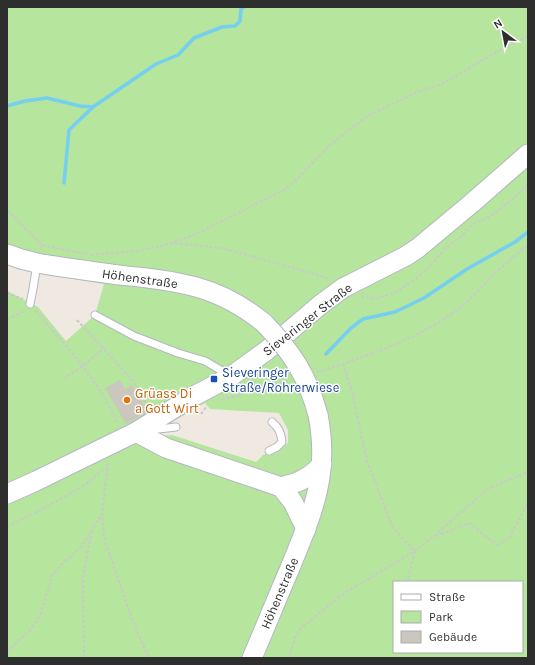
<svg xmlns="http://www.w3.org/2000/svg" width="535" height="665" font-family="Karla,sans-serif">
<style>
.green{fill:#b6e59e;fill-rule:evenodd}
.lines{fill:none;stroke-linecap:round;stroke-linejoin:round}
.stream{stroke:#75cff0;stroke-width:3.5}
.building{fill:#cbc7bf}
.lane-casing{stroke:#b4b7c1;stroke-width:9}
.secondary-casing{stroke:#b4b7c1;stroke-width:21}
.path{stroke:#c9c9c9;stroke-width:2;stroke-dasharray:3 2;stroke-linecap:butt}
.lane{stroke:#fff;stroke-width:7}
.secondary{stroke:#fff;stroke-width:19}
.secondary-bridge-casing{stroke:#b4b7c1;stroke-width:21;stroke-linecap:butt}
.secondary-bridge{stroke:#fff;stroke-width:19}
.transit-dot{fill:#1a4fb4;stroke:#fff;stroke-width:1.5}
.food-dot{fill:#e8710a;stroke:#fff;stroke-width:1.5}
.labels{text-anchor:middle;stroke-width:3;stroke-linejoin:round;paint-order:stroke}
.street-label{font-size:13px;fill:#2e2e2e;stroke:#fff}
.transit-label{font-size:13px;fill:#164399;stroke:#fff;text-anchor:start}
.food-label{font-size:13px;fill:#c56008;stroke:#fff;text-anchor:start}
</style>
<rect width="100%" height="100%" fill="#efe9e1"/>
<path class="green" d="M7,7h521v651h-521v-367l31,16 28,34 29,-26 9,-31 -62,-10 -35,-14zM205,403l5,6 69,4 9,17v13l-8,7 -17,5 -7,7 -84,-27 -12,1 3,-14 4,3zM394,582h128v70h-128z"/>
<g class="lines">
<g class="stream">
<polyline points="7,106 25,101 47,98 80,106 93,107"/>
<polyline points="64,183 69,130 93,107 156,64 178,55 194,38 222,27 235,26 240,21 241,9 244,7"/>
<polyline points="326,354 351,328 363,319 395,312 424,298 467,269 515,242 528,232"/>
</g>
</g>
<polygon class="building" points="120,380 125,389 132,385 148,412 126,424 105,388"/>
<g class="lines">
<defs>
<g id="lane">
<polyline points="30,304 33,289 37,264"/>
<polyline points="95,315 134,336 178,353 205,361 229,375"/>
<polyline points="150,430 176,427"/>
<path d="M269,451l8,-4 5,-5c-1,-9 -3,-14 -10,-20"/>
</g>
<g id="secondary">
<path d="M7,254l14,5 16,4c27,5 55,8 82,12 58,6 99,10 145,48"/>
<polyline points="136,432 166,448 281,487 293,502 306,529"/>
<path d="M281,487c17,-4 29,-9 41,-23"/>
<polyline points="7,494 36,481 136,432 192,397 230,377 266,351 320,305 343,288 406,256 418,248 472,203 528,154"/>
<path d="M252,658c13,-30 25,-60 38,-90 22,-54 40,-93 28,-153"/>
</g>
</defs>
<use href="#lane" class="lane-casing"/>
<use href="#secondary" class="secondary-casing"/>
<g class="path">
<polyline points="7,210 42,245 41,248"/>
<polyline points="174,242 196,234 284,190 295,181 330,145 367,116 420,91 442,84 493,54 528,36"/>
<polyline points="42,245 87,254"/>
<polyline points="91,255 138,251 173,243 220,248 233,251 315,274 329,279"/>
<polyline points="7,293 23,299"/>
<polyline points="361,296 374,299 394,293 413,281 426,270 445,249 462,236 469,227 475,223 491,216 513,199 528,184"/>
<path d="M36,311c30,36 64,70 82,113"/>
<polyline points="7,319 24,311"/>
<polyline points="77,320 133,381 148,407"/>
<polyline points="343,363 352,392 367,461 393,528 415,551 407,582"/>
<path d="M318,372c44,-14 97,-32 135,-59 21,-15 37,-37 58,-54 5,-5 11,-9 17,-13"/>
<polyline points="63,379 83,366 103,349"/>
<polyline points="222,400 289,380"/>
<polyline points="201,414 207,406"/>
<polyline points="108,463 102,513 104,538 133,622 149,658"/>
<path d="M7,527c26,-13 51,-26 76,-41 10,-6 13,-13 25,-18"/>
<polyline points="436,536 469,523 497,545 509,538 528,503"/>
<polyline points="7,652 30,630 39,618 53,574 63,563 81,547 102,514"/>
<polyline points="402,652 403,658"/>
<polyline points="84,658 83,577 92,530"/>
<polyline points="289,658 295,637 301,628 343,594 415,551 433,537 489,488 528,472"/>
</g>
<use href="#lane" class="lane"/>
<use href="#secondary" class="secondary"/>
<defs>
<path id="secondary-bridge" d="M264,323c28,29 44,54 54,92"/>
</defs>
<use href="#secondary-bridge" class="secondary-bridge-casing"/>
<use href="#secondary-bridge" class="secondary-bridge"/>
</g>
<rect class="transit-dot" x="210" y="375" width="8" height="8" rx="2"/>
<circle class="food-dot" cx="127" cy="400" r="4"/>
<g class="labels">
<g class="street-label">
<text transform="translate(140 278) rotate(8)" y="5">Höhenstraße</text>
<text transform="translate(307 319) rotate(-38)" y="5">Sieveringer Straße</text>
<text transform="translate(279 593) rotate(-67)" y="5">Höhenstraße</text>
</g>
<g class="transit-label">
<text x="222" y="377">Sieveringer<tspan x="222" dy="15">Straße/Rohrerwiese</tspan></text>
</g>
<g class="food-label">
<text x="135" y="398">Grüass Di<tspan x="135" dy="15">a Gott Wirt</tspan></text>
</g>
</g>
<rect width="535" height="665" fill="none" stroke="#2e2e2e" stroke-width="16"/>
<rect x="393" y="581" width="130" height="72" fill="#ffffff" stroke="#ababab"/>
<rect x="401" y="594" width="20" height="6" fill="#ffffff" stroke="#ababab"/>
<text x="429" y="601" font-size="12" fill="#2e2e2e">Straße</text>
<rect x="401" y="611" width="20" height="12" fill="#b6e59e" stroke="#ababab"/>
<text x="429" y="621" font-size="12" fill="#2e2e2e">Park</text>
<rect x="401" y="631" width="20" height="12" fill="#cbc7bf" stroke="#ababab"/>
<text x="429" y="641" font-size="12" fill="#2e2e2e">Gebäude</text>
<g transform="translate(503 32) rotate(328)" stroke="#ffffff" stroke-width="3" paint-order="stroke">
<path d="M0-3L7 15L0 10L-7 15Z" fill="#2e2e2e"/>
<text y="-6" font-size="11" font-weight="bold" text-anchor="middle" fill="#2e2e2e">N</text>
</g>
</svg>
